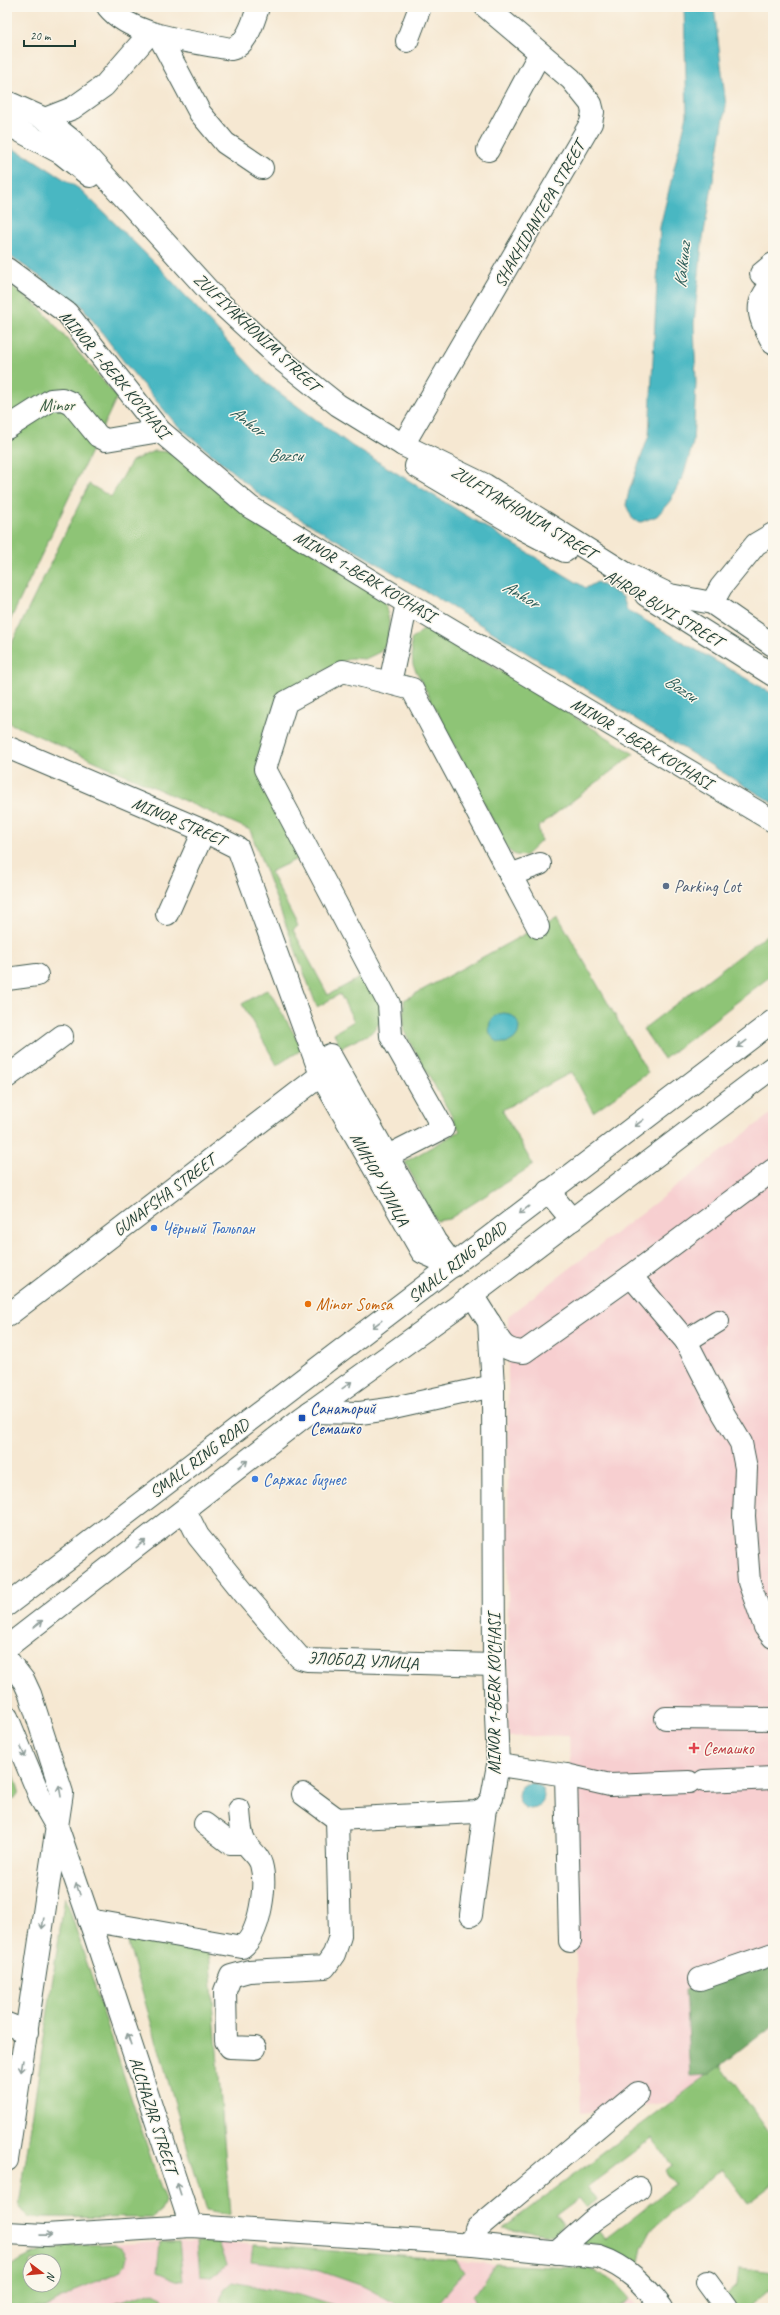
<svg xmlns="http://www.w3.org/2000/svg" width="780" height="2315" font-family="Caveat,sans-serif">
<style>
.built{fill:#f7cfd0;fill-rule:evenodd}
.green{fill:#8ec476;stroke:#568055;fill-rule:evenodd}
.forest{fill:#72aa67;stroke:#48744e}
.water{fill:#49b7c2;stroke:#347a7b}
.lines{fill:none;stroke-linecap:round;stroke-linejoin:round}
.minor-casing{stroke:#3f574c;stroke-width:24}
.highway-casing{stroke:#3f574c;stroke-width:24}
.minor{stroke:#fff;stroke-width:22}
.highway{stroke:#fff;stroke-width:22}
.oneway{stroke:#8f9e9a}
.service-dot{fill:#5c6f8a;stroke:#fbf7ec;stroke-width:1.5}
.shop-dot{fill:#3f7fe0;stroke:#fbf7ec;stroke-width:1.5}
.food-dot{fill:#e8710a;stroke:#fbf7ec;stroke-width:1.5}
.transit-dot{fill:#1a4fb4;stroke:#fbf7ec;stroke-width:1.5}
.health-dot{fill:#e0444e;stroke:#fbf7ec;stroke-width:1.5}
.labels{text-anchor:middle;stroke-width:3;stroke-linejoin:round;paint-order:stroke}
.street-label{font-size:17px;fill:#1f3d34;stroke:#fbf7ec}
.park-label{font-size:17px;fill:#3b5f44;stroke:#fbf7ec}
.service-label{font-size:17px;fill:#4e5e75;stroke:#fbf7ec;text-anchor:start}
.shop-label{font-size:17px;fill:#366cbe;stroke:#fbf7ec;text-anchor:start}
.food-label{font-size:17px;fill:#c56008;stroke:#fbf7ec;text-anchor:start}
.transit-label{font-size:17px;fill:#164399;stroke:#fbf7ec;text-anchor:start}
.health-label{font-size:17px;fill:#be3a42;stroke:#fbf7ec;text-anchor:start}
.water-label{font-size:18px;font-style:italic;fill:#2a5c58;stroke:#fbf7ec}
</style>
<rect width="100%" height="100%" fill="#fbf7ec"/>
<filter id="ink" filterUnits="userSpaceOnUse"><feTurbulence type="fractalNoise" baseFrequency=".025" numOctaves="2"/><feDisplacementMap in="SourceGraphic" scale="8" xChannelSelector="R" yChannelSelector="G"/><feConvolveMatrix kernelMatrix="1 2 1 2 8 2 1 2 1" color-interpolation-filters="sRGB"/></filter>
<filter id="wash" filterUnits="userSpaceOnUse"><feTurbulence type="fractalNoise" baseFrequency=".012" numOctaves="4" result="noise"/><feDisplacementMap in="SourceGraphic" scale="16" xChannelSelector="R" yChannelSelector="G"/><feGaussianBlur stdDeviation="0.9" result="paint"/><feColorMatrix in="noise" values="0 0 0 0 0 0 0 0 0 0 0 0 0 0 0 0 0 1.4 0 .05"/><feComposite in="paint" operator="in"/></filter>
<g filter="url(#wash)">
<rect width="100%" height="100%" fill="#f6e8d2"/>
<g class="built">
<polygon points="773,1112 773,2026 672,2102 581,2113 569,1735 508,1737 508,1316"/>
<path d="M158,2241l61,1 276,22 96,5 18,10 31,29h-633v-38l27,-17 36,-7zM30,2261h24v24h-24z"/>
</g>
<g class="green">
<polygon points="7,283 39,307 117,397 7,627"/>
<polygon points="154,451 172,452 385,601 389,621 388,641 380,652 365,659 350,658 281,693 258,771 303,856 270,872 298,926 293,930 328,995 367,974 382,1003 381,1021 371,1033 340,1048 334,1033 354,1021 340,994 317,1007 250,830 7,722 7,653 89,484 111,497 132,461"/>
<polygon points="428,626 634,754 538,827 541,841 525,856 515,855 508,850 413,665 411,640"/>
<polygon points="558,916 648,1073 593,1112 572,1072 502,1110 533,1165 449,1219 436,1221 405,1162 460,1131 404,1031 404,1000"/>
<polygon points="773,930 773,974 664,1059 643,1029"/>
<polygon points="268,989 303,1049 277,1065 242,1004"/>
<path d="M7,1749l12,42c-2,6 -5,9 -12,7z"/>
<polygon points="65,1896 165,2201 160,2213 153,2218 28,2217 19,2206"/>
<polygon points="125,1933 209,1950 230,2215 206,2211"/>
<polygon points="721,2065 773,2138 773,2184 748,2203 722,2168 651,2230 642,2248 638,2266 600,2245 577,2243 596,2228 605,2239 675,2184 665,2171 672,2165 652,2138 587,2187 597,2200 587,2208 579,2198 556,2215 564,2225 551,2235 503,2228"/>
<polygon points="160,2242 179,2242 183,2281 176,2280 157,2272"/>
<polygon points="197,2242 219,2242 227,2265 212,2276 200,2275"/>
<path d="M114,2244l8,4 5,8 -2,9 -6,7 -41,17 -34,19h-37v-38c29,-26 70,-25 107,-26zM30,2261h24v24h-24z"/>
<polygon points="253,2245 455,2260 464,2272 434,2308 404,2308 363,2286 320,2271 297,2266 251,2261"/>
<polygon points="495,2264 591,2269 613,2281 629,2299 616,2308 482,2308 478,2306 474,2296"/>
<polygon points="739,2268 773,2272 773,2287 748,2308 731,2308 723,2298 737,2285"/>
<polygon points="232,2282 300,2295 340,2308 266,2308 225,2304 221,2301 224,2289"/>
<polygon points="152,2292 163,2297 167,2308 102,2308"/>
</g>
<polygon class="forest" points="773,1961 773,2025 709,2075 690,2076 685,1990"/>
<g class="water">
<polygon points="684,7 714,7 726,106 702,244 694,323 696,384 693,443 684,474 670,501 657,516 641,522 633,520 626,505 629,491 649,435 660,227 687,115"/>
<polygon points="7,146 31,158 81,190 157,265 266,383 352,446 586,588 597,582 623,597 627,610 773,694 773,803 430,594 261,496 175,423 128,367 81,305 7,254"/>
<circle cx="504" cy="1028" r="15"/>
<circle cx="531" cy="1796" r="13"/>
</g>
</g>
<g filter="url(#ink)">
<g class="lines">
<defs>
<g id="minor">
<path d="M108,7c24,30 87,35 123,42 15,-3 23,-28 27,-42"/>
<polyline points="159,36 200,113 225,143 262,168"/>
<polyline points="407,41 420,7"/>
<polyline points="7,102 45,119 74,142 218,301 283,361 338,405 403,445 485,485 625,573 670,595 712,603 773,645"/>
<polyline points="45,119 73,108 104,86 150,33"/>
<polyline points="7,124 61,153 90,176"/>
<polyline points="488,150 540,53"/>
<polyline points="7,269 67,313 160,431 250,507 425,614 773,821"/>
<polyline points="761,274 773,264"/>
<path d="M773,283c-22,22 -13,36 0,60"/>
<polyline points="7,428 51,400 62,399 71,403 98,436 106,440 160,431"/>
<polyline points="403,445 591,123 593,112 591,104 571,79 486,7"/>
<polyline points="416,466 521,528 565,551"/>
<polyline points="646,595 773,675"/>
<polyline points="712,603 721,587 756,544 773,534"/>
<polyline points="390,683 407,603"/>
<polyline points="7,747 204,831 238,848 321,1075 422,1252 453,1266"/>
<polyline points="510,875 540,864"/>
<polyline points="167,914 204,831"/>
<polyline points="7,979 37,975"/>
<polyline points="330,1055 435,1241 453,1265"/>
<polyline points="7,1077 62,1036"/>
<polyline points="388,1156 443,1128 391,1036 389,1004 265,769 286,702 343,671 412,689 538,927"/>
<polyline points="631,1276 686,1341 718,1321"/>
<polyline points="7,1316 321,1075"/>
<path d="M490,1323c10,18 11,28 34,29l107,-76 142,-106"/>
<polyline points="686,1341 723,1413 741,1443 746,1468 744,1516 749,1582 765,1627 773,1637"/>
<polyline points="310,1412 360,1413 389,1409 493,1386"/>
<polyline points="185,1510 198,1536 248,1598 300,1658 307,1660 494,1665"/>
<polyline points="7,1659 24,1681 30,1694 62,1793 7,2160"/>
<polyline points="7,1717 41,1799 58,1829 95,1936 191,2226"/>
<polyline points="666,1718 773,1719"/>
<polyline points="498,1765 566,1775 570,1941"/>
<polyline points="566,1775 610,1785 689,1782"/>
<polyline points="704,1781 773,1778"/>
<polyline points="303,1794 337,1819 476,1812 485,1808 492,1798 498,1765 494,1665 493,1386 489,1322 472,1295"/>
<polyline points="205,1824 230,1843 246,1843"/>
<polyline points="471,1915 485,1808"/>
<path d="M89,1920l153,27c18,-13 25,-62 19,-83 -3,-10 -11,-13 -16,-22 -5,-9 -5,-21 -6,-32"/>
<polyline points="700,1979 773,1954"/>
<polyline points="7,2024 27,2032"/>
<polyline points="255,2048 230,2047 226,2041 225,1991 231,1976 249,1971 325,1967 334,1954 340,1936 337,1819"/>
<path d="M7,2233l38,2 146,-9 282,18 126,13c27,9 46,28 63,51"/>
<polyline points="473,2244 476,2229 638,2093"/>
<polyline points="556,2253 592,2221 639,2188"/>
<polyline points="707,2282 726,2308"/>
</g>
<g id="highway">
<polyline points="548,1191 572,1220"/>
<polyline points="7,1605 773,1021"/>
<polyline points="7,1647 302,1418 454,1309 773,1067"/>
</g>
</defs>
<use href="#minor" class="minor-casing"/>
<use href="#highway" class="highway-casing"/>
<use href="#minor" class="minor"/>
<use href="#highway" class="highway"/>
</g>
<defs><path id="oneway-shaft" d="M-6 0H5M1.5-3L5.5 0L1.5 3" fill="none" stroke-width="1.6" stroke-linecap="round" stroke-linejoin="round"/></defs>
<g class="oneway">
<use href="#oneway-shaft" transform="translate(742 1044) rotate(143)"/>
<use href="#oneway-shaft" transform="translate(639 1123) rotate(143)"/>
<use href="#oneway-shaft" transform="translate(524 1210) rotate(142)"/>
<use href="#oneway-shaft" transform="translate(377 1324) rotate(143)"/>
<use href="#oneway-shaft" transform="translate(347 1385) rotate(-36)"/>
<use href="#oneway-shaft" transform="translate(243 1464) rotate(-38)"/>
<use href="#oneway-shaft" transform="translate(141 1544) rotate(-38)"/>
<use href="#oneway-shaft" transform="translate(38 1624) rotate(-38)"/>
<use href="#oneway-shaft" transform="translate(23 1752) rotate(68)"/>
<use href="#oneway-shaft" transform="translate(60 1791) rotate(-100)"/>
<use href="#oneway-shaft" transform="translate(78 1889) rotate(-109)"/>
<use href="#oneway-shaft" transform="translate(43 1923) rotate(99)"/>
<use href="#oneway-shaft" transform="translate(129 2039) rotate(-108)"/>
<use href="#oneway-shaft" transform="translate(22 2066) rotate(99)"/>
<use href="#oneway-shaft" transform="translate(179 2189) rotate(-108)"/>
<use href="#oneway-shaft" transform="translate(46 2235) rotate(-1)"/>
</g>
</g>
<circle class="service-dot" cx="666" cy="886" r="4"/>
<g class="shop-dot">
<circle cx="154" cy="1228" r="4"/>
<circle cx="255" cy="1479" r="4"/>
</g>
<circle class="food-dot" cx="308" cy="1304" r="4"/>
<rect class="transit-dot" x="298" y="1414" width="8" height="8" rx="2"/>
<path class="health-dot" d="M692 1742h4v4h4v4h-4v4h-4v-4h-4v-4h4z"/>
<g class="labels">
<g class="street-label">
<text transform="translate(539 214) rotate(-60)" y="6">SHAKHIDANTEPA STREET</text>
<text transform="translate(257 332) rotate(43)" y="6">ZULFIYAKHONIM STREET</text>
<text transform="translate(115 374) rotate(50)" y="6">MINOR 1-BERK KO'CHASI</text>
<text transform="translate(524 512) rotate(31)" y="6">ZULFIYAKHONIM STREET</text>
<text transform="translate(365 576) rotate(31)" y="6">MINOR 1-BERK KO'CHASI</text>
<text transform="translate(664 608) rotate(31)" y="6">AHROR BUYI STREET</text>
<text transform="translate(642 743) rotate(31)" y="6">MINOR 1-BERK KO'CHASI</text>
<text transform="translate(179 821) rotate(23)" y="6">MINOR STREET</text>
<text transform="translate(380 1179) rotate(61)" y="6">МИНОР УЛИЦА</text>
<text transform="translate(164 1195) rotate(-37)" y="6">GUNAFSHA STREET</text>
<text transform="translate(457 1262) rotate(-38)" y="6">SMALL RING ROAD</text>
<text transform="translate(199 1458) rotate(-37)" y="6">SMALL RING ROAD</text>
<text transform="translate(363 1660) rotate(3)" y="6">ЭЛОБОД УЛИЦА</text>
<text transform="translate(494 1694) rotate(-90)" y="6">MINOR 1-BERK KO'CHASI</text>
<text transform="translate(154 2115) rotate(72)" y="6">ALCHAZAR STREET</text>
</g>
<g class="park-label">
<text x="57" y="411">Minor</text>
</g>
<g class="service-label">
<text x="674" y="892">Parking Lot</text>
</g>
<g class="shop-label">
<text x="162" y="1234">Чёрный Тюльпан</text>
<text x="263" y="1485">Саржас бизнес</text>
</g>
<g class="food-label">
<text x="316" y="1310">Minor Somsa</text>
</g>
<g class="transit-label">
<text x="310" y="1414">Санаторий<tspan x="310" dy="20">Семашко</tspan></text>
</g>
<g class="health-label">
<text x="703" y="1754">Семашко</text>
</g>
<g class="water-label">
<text transform="translate(682 265) rotate(-84)" y="6">Kalkuaz</text>
<text transform="translate(248 421) rotate(37)" y="6">Anhor</text>
<text x="285" y="461">Bozsu</text>
<text transform="translate(521 594) rotate(30)" y="6">Anhor</text>
<text transform="translate(681 688) rotate(34)" y="6">Bozsu</text>
</g>
</g>
<rect width="780" height="2315" fill="none" stroke="#fbf7ec" stroke-width="24"/>
<g transform="translate(42 2273) rotate(106)"><circle r="19" fill="#fbf7ec" stroke="#a3ada2"/>
<path d="M0-3L7 15L0 10L-7 15Z" fill="#c8321e"/>
<text y="-6" font-size="11" font-weight="bold" text-anchor="middle" fill="#1f3d34">N</text>
</g>
<path d="M24 40v6h51v-6" fill="none" stroke="#1f3d34" stroke-width="2"/>
<text x="30" y="40" font-size="12" fill="#1f3d34" stroke="#fbf7ec" stroke-width="3" paint-order="stroke">20 m</text>
</svg>
